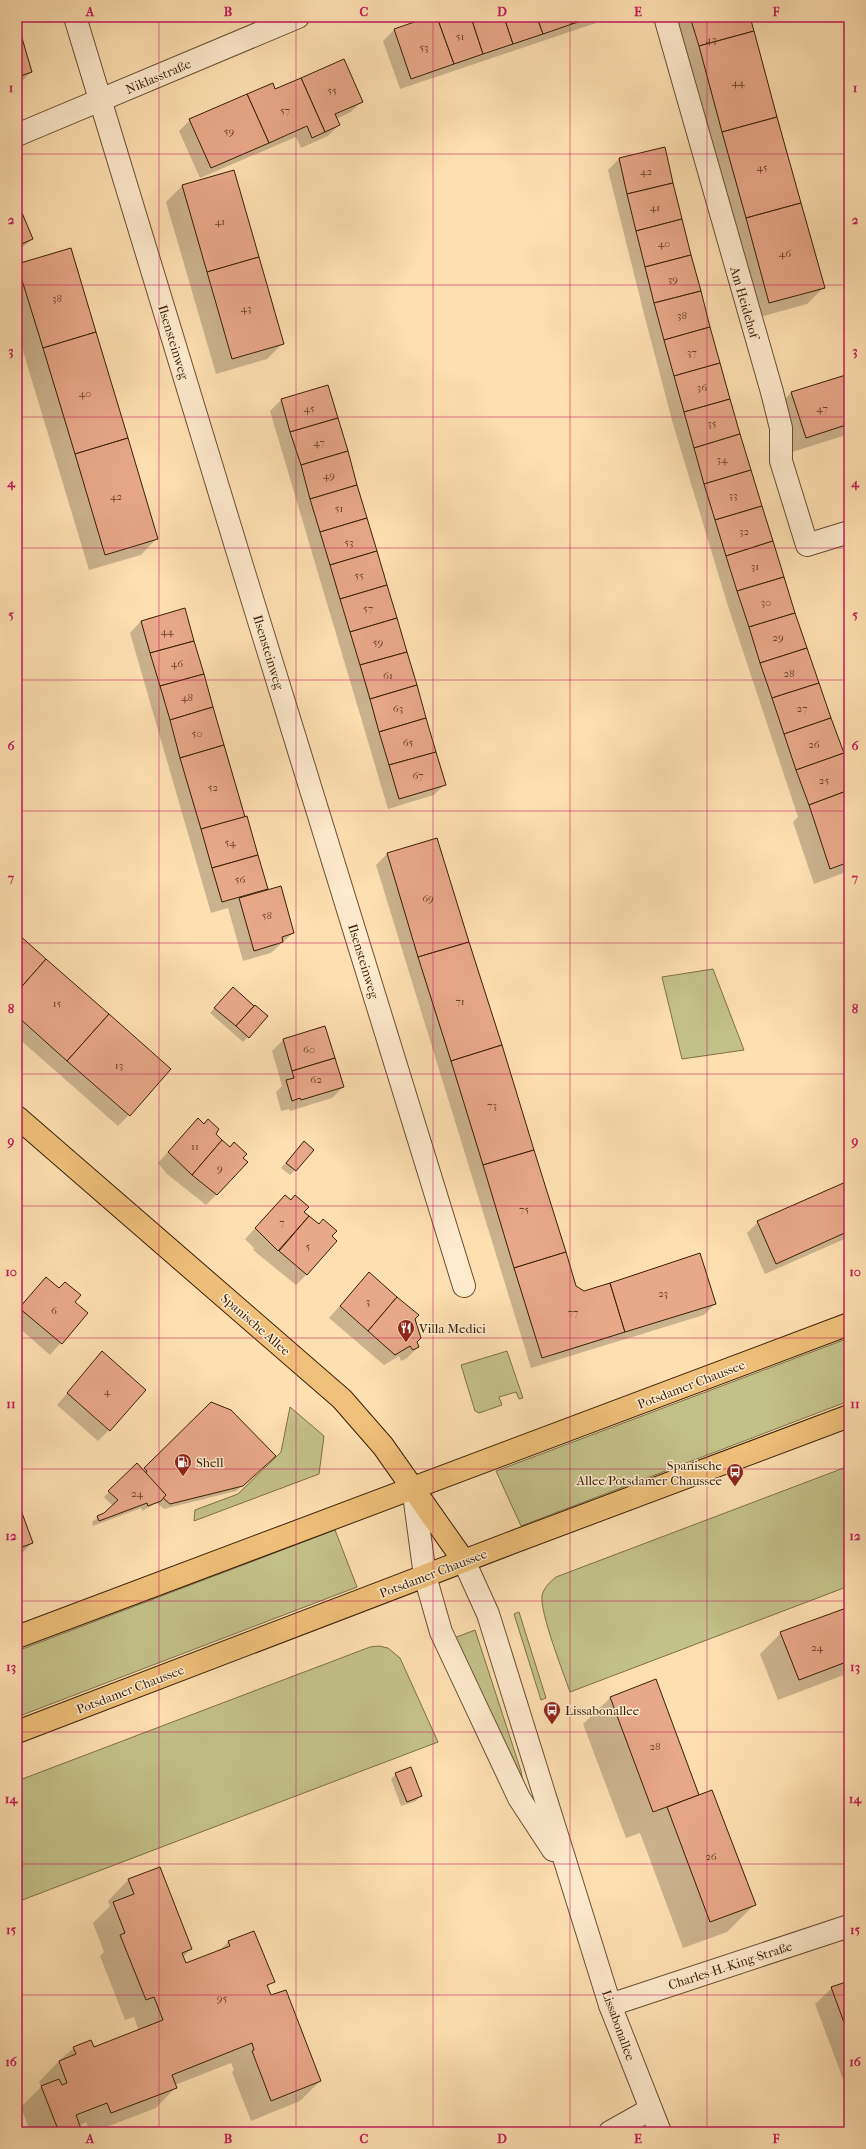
<svg xmlns="http://www.w3.org/2000/svg" width="866" height="2149" font-family="'IM FELL French Canon',serif">
<style>
.green{fill:#c3c18a;stroke:#7e7048}
.shadow{fill:#0003}
.building{fill:#e8a88a;stroke:#381f06}
.lines{fill:none;stroke-linecap:round;stroke-linejoin:round}
.minor-casing{stroke:#6a4f31;stroke-width:24}
.major-casing{stroke:#381f06;stroke-width:24}
.minor{stroke:#feeacd;stroke-width:22}
.major{stroke:#efc079;stroke-width:22}
.grid{fill:none;stroke:#c2185b;stroke-width:1;stroke-opacity:0.55}
.labels{text-anchor:middle;stroke-width:3;stroke-linejoin:round;paint-order:stroke}
.number-label{font-size:11px;fill:#644127}
.street-label{font-size:13px;fill:#381f06;stroke:#feeacd}
.poi-label{font-size:13px;fill:#381f06;stroke:#feeacd;text-anchor:start}
.neatline{fill:none;stroke:#c2185b;stroke-width:1.5}
.grid-label{font-size:13px;text-anchor:middle;font-weight:bold;fill:#c2185b}
</style>
<rect width="100%" height="100%" fill="#fedfb2"/>
<filter id="stains"><feTurbulence type="fractalNoise" baseFrequency=".005" numOctaves="4"/><feColorMatrix values="0 0 0 0 .2 0 0 0 0 .09 0 0 0 0 .02 0 0 0 .5 -.17"/></filter>
<radialGradient id="worn" r=".72"><stop offset=".6" stop-color="#630" stop-opacity="0"/><stop offset="1" stop-color="#630" stop-opacity=".3"/></radialGradient>
<g class="green">
<polygon points="713,969 744,1050 682,1059 662,977"/>
<polygon points="849,1338 849,1401 521,1526 496,1471"/>
<polygon points="507,1351 523,1398 519,1399 516,1392 499,1397 502,1405 479,1413 475,1411 461,1365"/>
<polygon points="290,1407 324,1436 319,1474 194,1521 195,1510 238,1494 281,1452"/>
<path d="M849,1466v120l-279,106c-7,-20 -30,-79 -28,-96 2,-9 8,-14 14,-19z"/>
<polygon points="335,1530 357,1587 17,1717 17,1651"/>
<polygon points="519,1612 546,1698 541,1700 514,1614"/>
<polygon points="475,1630 521,1771 523,1782 454,1638"/>
<polygon points="379,1646 388,1648 400,1658 438,1742 17,1902 17,1781 370,1647"/>
</g>
<g class="shadow">
<polygon points="432,17 602,17 596,23 400,89 383,41 394,30"/>
<polygon points="670,17 749,17 823,288 807,304 753,319"/>
<polygon points="17,24 31,72 17,86"/>
<polygon points="275,90 362,101 351,112 336,119 339,125 328,136 301,148 296,137 200,178 179,131 190,120"/>
<polygon points="664,148 700,292 750,470 806,648 849,769 849,871 814,884 793,822 798,817 727,603 673,424 644,314 608,170 619,159"/>
<polygon points="233,171 283,343 267,359 216,374 166,202 182,186"/>
<polygon points="17,204 32,239 17,252"/>
<polygon points="18,265 157,538 141,555 89,570 17,331"/>
<polygon points="849,375 849,434 789,453 775,409 791,393"/>
<polygon points="281,400 445,784 434,795 388,809 270,411"/>
<polygon points="184,609 267,890 293,933 271,953 243,961 228,908 211,913 130,633 141,621"/>
<polygon points="436,839 576,1287 584,1292 715,1304 704,1315 531,1368 376,865 387,854"/>
<polygon points="17,934 129,1115 118,1126 17,1037"/>
<polygon points="233,988 267,1016 243,1042 210,1013"/>
<polygon points="324,1027 343,1087 332,1098 290,1111 289,1109 281,1111 276,1092 282,1086 272,1051 283,1040"/>
<polygon points="187,1131 214,1134 217,1194 206,1205 167,1174 158,1163"/>
<polygon points="299,1148 295,1170 290,1175 281,1168"/>
<polygon points="849,1182 849,1237 765,1274 747,1233 758,1222"/>
<polygon points="285,1196 318,1225 307,1274 296,1285 253,1250 254,1248 245,1239"/>
<polygon points="369,1273 414,1319 416,1342 418,1347 407,1358 401,1361 399,1356 384,1365 329,1318"/>
<polygon points="46,1278 87,1313 50,1355 17,1326 17,1310"/>
<polygon points="102,1353 109,1430 98,1441 57,1405"/>
<polygon points="211,1403 269,1461 236,1491 164,1509 157,1503 142,1511 141,1508 93,1526 92,1522 113,1506 104,1497 137,1464 144,1470"/>
<polygon points="17,1504 32,1543 17,1558"/>
<polygon points="849,1608 849,1673 778,1700 760,1654 781,1633"/>
<polygon points="655,1680 699,1796 754,1905 727,1932 683,1948 640,1833 626,1838 583,1724 610,1698"/>
<polygon points="396,1774 421,1795 416,1801 401,1806 391,1779"/>
<polygon points="159,1868 191,1949 183,1957 186,1964 218,1952 229,1941 273,1981 267,1987 271,1997 320,2081 300,2101 251,2121 232,2072 234,2070 231,2063 175,2085 176,2087 156,2108 93,2132 90,2132 86,2122 79,2126 80,2129 77,2132 30,2132 21,2107 41,2087 39,2082 59,2061 74,2048 94,2049 139,2031 134,2017 125,2020 100,1956 104,1952 93,1923 110,1906 108,1901 128,1880"/>
<polygon points="849,1982 849,2095 815,2004 832,1988"/>
</g>
<g class="building">
<polygon points="429,17 437,17 454,64 411,79 394,29"/>
<polygon points="437,17 471,17 483,54 454,64"/>
<polygon points="471,17 504,17 513,44 483,54"/>
<polygon points="504,17 537,17 543,34 513,44"/>
<polygon points="537,17 570,17 572,24 543,34"/>
<polygon points="570,17 594,17 572,24"/>
<polygon points="690,17 750,17 754,31 699,46"/>
<polygon points="17,21 32,72 17,77"/>
<polygon points="754,31 777,117 722,132 699,46"/>
<polygon points="344,59 363,102 335,114 340,125 325,132 301,78"/>
<polygon points="301,78 325,132 312,138 307,126 269,143 247,94 273,83 275,89"/>
<polygon points="247,94 269,143 211,168 189,119"/>
<polygon points="777,117 801,203 746,218 722,132"/>
<polygon points="665,147 673,183 627,194 619,158"/>
<polygon points="234,170 259,257 207,272 182,185"/>
<polygon points="673,183 682,219 636,231 627,194"/>
<polygon points="17,201 33,239 17,246"/>
<polygon points="801,203 825,288 769,303 746,218"/>
<polygon points="682,219 691,255 645,267 636,231"/>
<polygon points="71,248 96,332 43,348 17,264"/>
<polygon points="691,255 701,291 654,303 645,267"/>
<polygon points="259,257 284,344 232,359 207,272"/>
<polygon points="701,291 710,327 664,340 654,303"/>
<polygon points="710,327 720,363 674,376 664,340"/>
<polygon points="96,332 128,438 75,454 43,348"/>
<polygon points="720,363 730,399 684,412 674,376"/>
<polygon points="849,374 849,424 806,438 791,392"/>
<polygon points="328,385 338,418 290,432 281,399"/>
<polygon points="730,399 740,434 694,448 684,412"/>
<polygon points="338,418 348,451 301,465 290,432"/>
<polygon points="740,434 751,470 704,484 694,448"/>
<polygon points="128,438 158,539 105,555 75,454"/>
<polygon points="348,451 357,485 310,499 301,465"/>
<polygon points="751,470 762,506 715,520 704,484"/>
<polygon points="357,485 367,518 320,532 310,499"/>
<polygon points="762,506 773,541 726,556 715,520"/>
<polygon points="367,518 377,551 330,565 320,532"/>
<polygon points="773,541 784,577 737,591 726,556"/>
<polygon points="377,551 387,585 340,599 330,565"/>
<polygon points="784,577 795,613 749,627 737,591"/>
<polygon points="387,585 397,618 350,632 340,599"/>
<polygon points="185,608 194,641 150,653 141,621"/>
<polygon points="795,613 807,648 760,663 749,627"/>
<polygon points="397,618 407,652 360,665 350,632"/>
<polygon points="194,641 204,674 160,686 150,653"/>
<polygon points="807,648 819,683 772,698 760,663"/>
<polygon points="407,652 417,685 370,699 360,665"/>
<polygon points="204,674 213,707 170,720 160,686"/>
<polygon points="819,683 831,718 784,734 772,698"/>
<polygon points="417,685 426,718 379,732 370,699"/>
<polygon points="213,707 224,745 180,758 170,720"/>
<polygon points="426,718 436,752 389,765 379,732"/>
<polygon points="831,718 844,753 796,770 784,734"/>
<polygon points="224,745 245,817 201,829 180,758"/>
<polygon points="436,752 446,785 399,799 389,765"/>
<polygon points="844,753 849,768 849,790 809,805 796,770"/>
<polygon points="849,790 849,862 830,869 809,805"/>
<polygon points="247,816 258,855 212,868 201,829"/>
<polygon points="437,838 469,942 418,957 387,853"/>
<polygon points="258,855 268,889 222,902 212,868"/>
<polygon points="281,886 294,933 282,937 283,942 254,951 239,898"/>
<polygon points="17,933 46,959 17,992"/>
<polygon points="469,942 502,1045 451,1061 418,957"/>
<polygon points="46,959 109,1014 67,1061 17,1016 17,992"/>
<polygon points="233,987 254,1006 236,1026 214,1008"/>
<polygon points="255,1005 268,1016 249,1038 236,1026"/>
<polygon points="109,1014 171,1069 130,1116 67,1061"/>
<polygon points="325,1026 335,1058 292,1071 283,1039"/>
<polygon points="502,1045 534,1150 483,1165 451,1061"/>
<polygon points="335,1058 344,1087 301,1100 300,1098 292,1101 286,1080 294,1078 292,1071"/>
<polygon points="198,1118 204,1124 208,1119 219,1129 216,1134 222,1140 192,1175 168,1152"/>
<polygon points="222,1140 230,1147 234,1142 247,1154 243,1158 248,1162 217,1195 192,1175"/>
<polygon points="304,1141 314,1150 296,1171 286,1163"/>
<polygon points="534,1150 566,1252 514,1268 483,1165"/>
<polygon points="848,1181 849,1231 776,1264 757,1221"/>
<polygon points="285,1195 291,1200 295,1195 309,1207 304,1212 309,1216 278,1251 255,1228"/>
<polygon points="309,1216 319,1224 323,1219 337,1231 332,1236 337,1241 307,1275 279,1251"/>
<polygon points="566,1252 576,1286 584,1291 610,1283 625,1332 542,1358 514,1268"/>
<polygon points="700,1253 716,1304 625,1332 610,1283"/>
<polygon points="369,1272 397,1297 368,1331 340,1306"/>
<polygon points="46,1277 59,1288 65,1282 81,1295 75,1302 88,1313 62,1344 19,1308"/>
<polygon points="397,1297 419,1315 415,1319 421,1338 417,1342 419,1347 413,1350 410,1346 395,1355 368,1331"/>
<polygon points="102,1351 146,1390 110,1431 67,1393"/>
<polygon points="211,1402 231,1410 276,1456 243,1486 170,1504 163,1498 166,1495 145,1474 147,1471 144,1468"/>
<polygon points="137,1463 166,1495 161,1501 148,1506 147,1503 99,1521 97,1516 104,1513 118,1500 108,1491"/>
<polygon points="18,1502 33,1543 17,1549 17,1503"/>
<polygon points="849,1607 849,1661 799,1680 780,1632"/>
<polygon points="656,1679 699,1795 653,1812 610,1697"/>
<polygon points="411,1767 422,1796 407,1802 395,1773"/>
<polygon points="712,1790 756,1905 710,1922 667,1807"/>
<polygon points="160,1867 192,1949 182,1953 186,1963 230,1946 228,1941 254,1931 275,1982 267,1985 271,1995 286,1990 321,2081 271,2101 252,2051 254,2050 252,2043 172,2075 177,2088 111,2113 107,2103 76,2115 81,2129 74,2132 59,2132 41,2086 59,2079 62,2085 67,2083 59,2061 76,2054 73,2047 91,2040 94,2047 163,2020 154,1997 146,2000 120,1935 125,1933 113,1902 134,1894 128,1879"/>
<polygon points="849,1981 849,2036 831,1987"/>
</g>
<g class="lines">
<defs>
<g id="minor">
<polyline points="75,17 238,553 464,1286"/>
<polyline points="665,17 772,392 781,428 781,461 807,545 849,532"/>
<polyline points="17,135 298,17"/>
<polyline points="413,1487 425,1576 441,1632 519,1798 553,1850"/>
<polyline points="464,1561 488,1614 610,2005 660,2132"/>
<polyline points="610,2005 849,1926"/>
<polyline points="610,2132 651,2109"/>
</g>
<g id="major">
<polyline points="17,1117 342,1399 383,1446 464,1561"/>
<polyline points="17,1637 849,1324"/>
<polyline points="17,1732 516,1541 849,1416"/>
</g>
</defs>
<use href="#minor" class="minor-casing"/>
<use href="#major" class="major-casing"/>
<use href="#minor" class="minor"/>
<use href="#major" class="major"/>
</g>
<path class="grid" d="M159,17v2115M296,17v2115M433,17v2115M570,17v2115M707,17v2115M17,154h832M17,285h832M17,417h832M17,548h832M17,680h832M17,811h832M17,943h832M17,1074h832M17,1206h832M17,1338h832M17,1469h832M17,1601h832M17,1732h832M17,1864h832M17,1995h832"/>
<defs>
<symbol id="restaurant-pin" viewBox="-11 -11 22 30"><path d="M0 17L-7.5 6A9.5 9.5 0 1 1 7.5 6Z" fill="#8f2418" stroke="#feeacd"/><path d="M-5-6h1v4h1v-4h1v4h1v-4h1v5L-1.5 .5V6h-2V.5L-5-1ZM5-6V6H3V1.5H1.5Q1.5-4 5-6Z" fill="#fff"/></symbol>
<symbol id="fuel-pin" viewBox="-11 -11 22 30"><path d="M0 17L-7.5 6A9.5 9.5 0 1 1 7.5 6Z" fill="#8f2418" stroke="#feeacd"/><path d="M-5.5-6h7V0h2V4h1.3V-2.5L3-4.5l.8-.8L6-3V5H2.5V1h-1V6h-7ZM-4.2-4.7v3.2H.2V-4.7Z" fill="#fff"/></symbol>
<symbol id="bus-pin" viewBox="-11 -11 22 30"><path d="M0 17L-7.5 6A9.5 9.5 0 1 1 7.5 6Z" fill="#8f2418" stroke="#feeacd"/><path d="M-5-6H5V4H4V6H2V4H-2V6H-4V4H-5ZM-3.5-4V0h7V-4ZM-3.5 1.2v1.5H-2V1.2ZM2 1.2v1.5H3.5V1.2Z" fill="#fff"/></symbol>
</defs>
<g fill-rule="evenodd">
<use href="#restaurant-pin" x="396" y="1318" width="20" height="27"/>
<use href="#fuel-pin" x="173" y="1452" width="20" height="27"/>
<use href="#bus-pin" x="725" y="1462" width="20" height="27"/>
<use href="#bus-pin" x="542" y="1700" width="20" height="27"/>
</g>
<g class="labels">
<g class="number-label">
<text x="460" y="40">51</text>
<text x="711" y="43">43</text>
<text x="424" y="51">53</text>
<text x="738" y="86">44</text>
<text x="332" y="94">55</text>
<text x="285" y="114">57</text>
<text x="229" y="135">59</text>
<text x="762" y="171">45</text>
<text x="646" y="175">42</text>
<text x="655" y="211">41</text>
<text x="220" y="225">41</text>
<text x="664" y="247">40</text>
<text x="785" y="257">46</text>
<text x="673" y="283">39</text>
<text x="57" y="302">38</text>
<text x="246" y="312">43</text>
<text x="682" y="319">38</text>
<text x="692" y="356">37</text>
<text x="702" y="391">36</text>
<text x="85" y="397">40</text>
<text x="309" y="412">45</text>
<text x="822" y="412">47</text>
<text x="712" y="427">35</text>
<text x="319" y="446">47</text>
<text x="722" y="463">34</text>
<text x="329" y="479">49</text>
<text x="733" y="499">33</text>
<text x="116" y="500">42</text>
<text x="339" y="512">51</text>
<text x="744" y="535">32</text>
<text x="349" y="546">53</text>
<text x="755" y="570">31</text>
<text x="359" y="579">55</text>
<text x="766" y="606">30</text>
<text x="368" y="612">57</text>
<text x="167" y="635">44</text>
<text x="778" y="641">29</text>
<text x="378" y="646">59</text>
<text x="177" y="667">46</text>
<text x="789" y="677">28</text>
<text x="388" y="679">61</text>
<text x="187" y="701">48</text>
<text x="398" y="712">63</text>
<text x="802" y="712">27</text>
<text x="197" y="737">50</text>
<text x="408" y="746">65</text>
<text x="814" y="748">26</text>
<text x="418" y="779">67</text>
<text x="824" y="784">25</text>
<text x="213" y="791">52</text>
<text x="230" y="846">54</text>
<text x="240" y="883">56</text>
<text x="428" y="902">69</text>
<text x="267" y="919">58</text>
<text x="460" y="1005">71</text>
<text x="57" y="1007">15</text>
<text x="309" y="1053">60</text>
<text x="119" y="1069">13</text>
<text x="316" y="1083">62</text>
<text x="492" y="1109">73</text>
<text x="195" y="1150">11</text>
<text x="220" y="1172">9</text>
<text x="524" y="1213">75</text>
<text x="282" y="1226">7</text>
<text x="308" y="1250">5</text>
<text x="663" y="1297">23</text>
<text x="368" y="1305">3</text>
<text x="54" y="1314">6</text>
<text x="573" y="1316">77</text>
<text x="107" y="1395">4</text>
<text x="137" y="1497">24</text>
<text x="817" y="1651">24</text>
<text x="655" y="1750">28</text>
<text x="711" y="1860">26</text>
<text x="222" y="2002">95</text>
</g>
<g class="street-label">
<text transform="translate(158 76) rotate(-23)" y="5">Niklasstraße</text>
<text transform="translate(745 302) rotate(74)" y="5">Am Heidehof</text>
<text transform="translate(174 342) rotate(73)" y="5">Ilsensteinweg</text>
<text transform="translate(269 652) rotate(73)" y="5">Ilsensteinweg</text>
<text transform="translate(364 961) rotate(73)" y="5">Ilsensteinweg</text>
<text transform="translate(256 1324) rotate(41)" y="5">Spanische Allee</text>
<text transform="translate(691 1384) rotate(-21)" y="5">Potsdamer Chaussee</text>
<text transform="translate(433 1573) rotate(-21)" y="5">Potsdamer Chaussee</text>
<text transform="translate(130 1689) rotate(-21)" y="5">Potsdamer Chaussee</text>
<text transform="translate(730 1965) rotate(-18)" y="5">Charles-H.-King-Straße</text>
<text transform="translate(619 2025) rotate(70)" y="5">Lissabonallee</text>
</g>
<g class="poi-label">
<text x="419" y="1333">Villa Medici</text>
<text x="196" y="1467">Shell</text>
<text x="722" y="1470" text-anchor="end">Spanische<tspan x="722" dy="15">Allee/Potsdamer Chaussee</tspan></text>
<text x="565" y="1715">Lissabonallee</text>
</g>
</g>
<rect width="866" height="2149" fill="none" stroke="#fedfb2" stroke-width="44"/>
<rect x="22" y="22" width="822" height="2105" class="neatline"/>
<g class="grid-label">
<text x="90" y="16">A</text>
<text x="228" y="16">B</text>
<text x="364" y="16">C</text>
<text x="502" y="16">D</text>
<text x="638" y="16">E</text>
<text x="776" y="16">F</text>
<text x="11" y="92">1</text>
<text x="855" y="92">1</text>
<text x="11" y="224">2</text>
<text x="855" y="224">2</text>
<text x="11" y="355">3</text>
<text x="855" y="355">3</text>
<text x="11" y="487">4</text>
<text x="855" y="487">4</text>
<text x="11" y="619">5</text>
<text x="855" y="619">5</text>
<text x="11" y="750">6</text>
<text x="855" y="750">6</text>
<text x="11" y="882">7</text>
<text x="855" y="882">7</text>
<text x="11" y="1013">8</text>
<text x="855" y="1013">8</text>
<text x="11" y="1145">9</text>
<text x="855" y="1145">9</text>
<text x="11" y="1276">10</text>
<text x="855" y="1276">10</text>
<text x="11" y="1408">11</text>
<text x="855" y="1408">11</text>
<text x="11" y="1540">12</text>
<text x="855" y="1540">12</text>
<text x="11" y="1671">13</text>
<text x="855" y="1671">13</text>
<text x="11" y="1803">14</text>
<text x="855" y="1803">14</text>
<text x="11" y="1934">15</text>
<text x="855" y="1934">15</text>
<text x="11" y="2066">16</text>
<text x="855" y="2066">16</text>
<text x="90" y="2143">A</text>
<text x="228" y="2143">B</text>
<text x="364" y="2143">C</text>
<text x="502" y="2143">D</text>
<text x="638" y="2143">E</text>
<text x="776" y="2143">F</text>
</g>
<rect width="100%" height="100%" filter="url(#stains)"/>
<rect width="100%" height="100%" fill="url(#worn)"/>
</svg>
